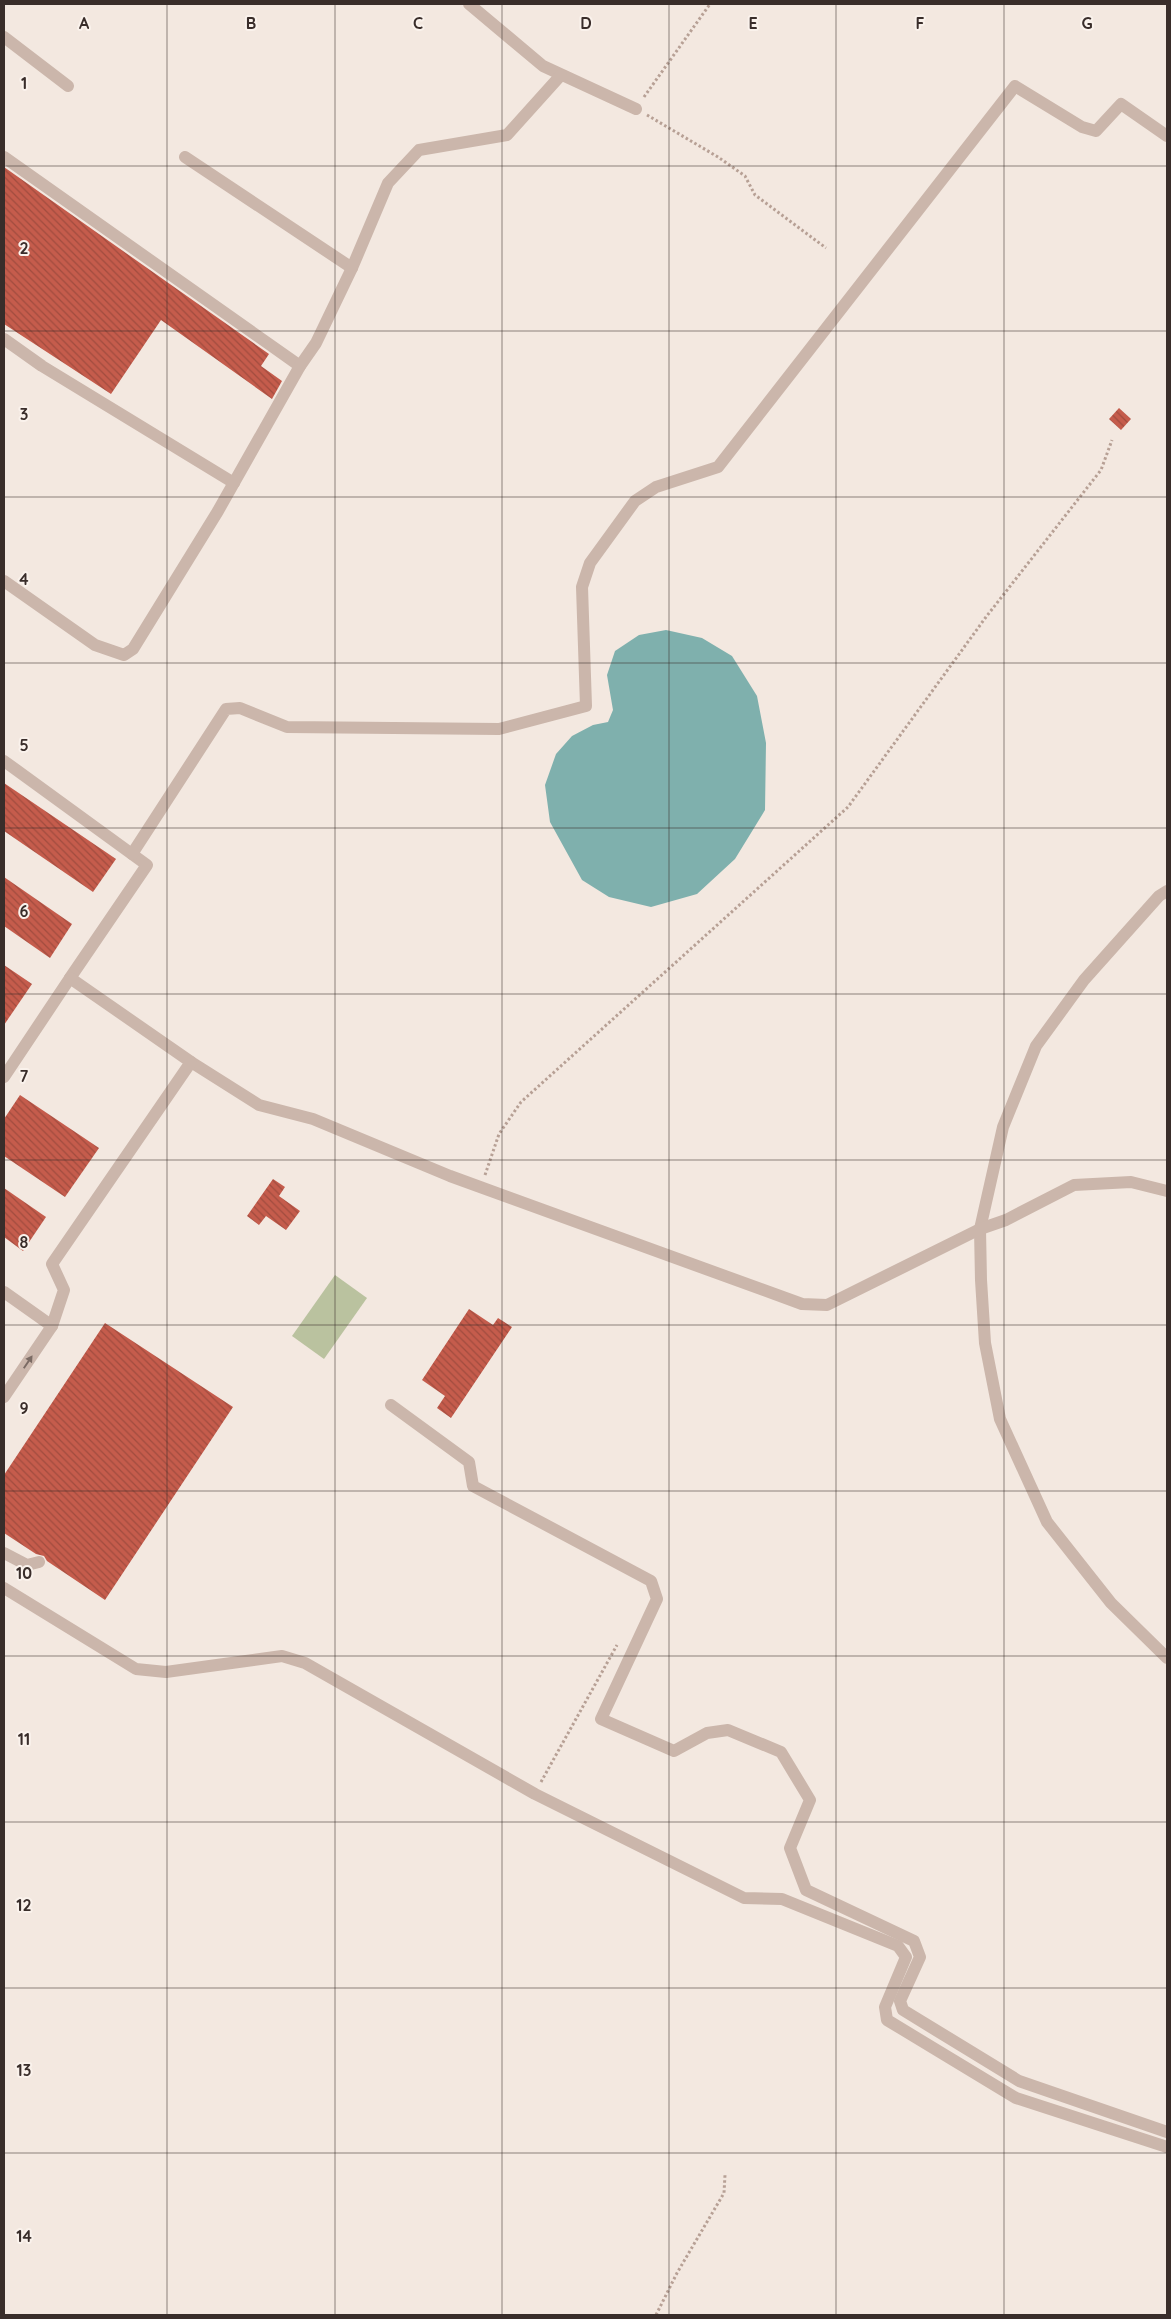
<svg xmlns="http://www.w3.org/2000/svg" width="1171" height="2319" font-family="Quicksand,sans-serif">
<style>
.grass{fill:#bac29f}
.water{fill:#7fb0ad}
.building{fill:url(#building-back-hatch)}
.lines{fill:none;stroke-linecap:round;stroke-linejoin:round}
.path{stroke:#b7a095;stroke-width:3;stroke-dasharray:2.5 2.5;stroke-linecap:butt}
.minor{stroke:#cbb6ab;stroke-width:12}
.oneway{fill:#7b6b64}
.grid{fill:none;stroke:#392d2a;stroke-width:1;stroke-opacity:0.55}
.grid-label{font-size:16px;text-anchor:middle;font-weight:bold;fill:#392d2a;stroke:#faf2ec;stroke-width:4;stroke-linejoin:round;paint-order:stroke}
</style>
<defs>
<pattern id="building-back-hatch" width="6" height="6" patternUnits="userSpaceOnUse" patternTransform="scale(1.25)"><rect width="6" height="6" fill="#c55c4c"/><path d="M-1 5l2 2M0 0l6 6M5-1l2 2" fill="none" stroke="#a14c3f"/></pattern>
</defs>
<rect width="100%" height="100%" fill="#f3e8e0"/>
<polygon class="grass" points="335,1275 367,1298 324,1359 292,1336"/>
<polygon class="water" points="666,630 702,638 732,656 757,696 766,743 765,810 735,859 697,894 651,907 609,897 582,880 550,822 545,785 556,754 572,736 593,725 608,722 613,710 607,675 615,651 639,635"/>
<g class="building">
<polygon points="4,167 269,354 261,366 282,381 272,399 161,320 111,394 4,324"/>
<polygon points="1119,408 1131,419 1121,430 1109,419"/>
<polygon points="4,783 116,859 93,892 4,831"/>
<polygon points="4,877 72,924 50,958 4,926"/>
<polygon points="4,965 32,984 4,1025"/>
<polygon points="20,1095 99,1148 65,1197 4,1156 4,1119"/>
<polygon points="273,1179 285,1187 279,1196 300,1211 286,1230 266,1216 259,1225 247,1216"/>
<polygon points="4,1188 46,1217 23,1251 4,1237"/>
<polygon points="469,1309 493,1325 498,1318 512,1327 451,1418 437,1408 445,1396 422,1380"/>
<polygon points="105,1323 233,1407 105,1600 47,1561 44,1556 36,1554 4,1533 4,1475"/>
</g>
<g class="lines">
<g class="path">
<polyline points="644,97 710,4"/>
<polyline points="647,115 718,157 745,176 755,195 826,248"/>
<polyline points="485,1175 499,1134 521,1102 848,807 986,617 1101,470 1112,440"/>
<polyline points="541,1782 617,1645"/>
<polyline points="656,2315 677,2273 724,2193 725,2175"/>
</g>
<g class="minor">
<polyline points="469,4 543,66 636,109"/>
<polyline points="4,37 68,86"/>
<polyline points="4,157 300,366"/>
<polyline points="185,157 352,268"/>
<polyline points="4,339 42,366 234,483"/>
<polyline points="4,581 95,645 124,655 133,649 218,511 300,366 316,343 352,268 388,183 419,150 507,135 561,75"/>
<polyline points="4,761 147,865 70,978"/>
<polyline points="132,854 226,709 240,708 287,727 499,729 586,706 582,587 590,563 635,501 656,487 718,467 1015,86 1082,127 1096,131 1121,104 1167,136"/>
<polyline points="1167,891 1159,896 1084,980 1036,1046 1003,1127 980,1229 981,1280 985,1343 1000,1419 1047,1522 1111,1603 1167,1658"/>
<polyline points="191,1062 259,1105 313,1119 450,1176 802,1304 827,1305 980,1229 1006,1220 1074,1185 1131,1182 1167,1191"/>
<polyline points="4,1077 70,978 191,1062 52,1264 64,1290 52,1326 4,1397"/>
<polyline points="4,1292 52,1326"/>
<polyline points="391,1405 469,1462 473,1486 651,1581 657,1599 601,1719 674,1751 707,1733 728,1730 781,1752 810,1800 790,1848 806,1890 914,1941 920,1957 900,2001 903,2010 1019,2081 1167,2132"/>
<polyline points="4,1553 27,1565 39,1562"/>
<polyline points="4,1588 136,1669 166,1672 282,1656 305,1663 535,1794 744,1898 782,1899 898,1946 906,1957 885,2007 887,2020 1016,2098 1167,2147"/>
</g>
</g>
<defs><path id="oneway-solid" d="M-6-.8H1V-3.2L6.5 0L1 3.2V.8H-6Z" transform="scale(1.25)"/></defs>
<use class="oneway" href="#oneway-solid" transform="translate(28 1362) rotate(-56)"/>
<path class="grid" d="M167,4v2311M335,4v2311M502,4v2311M669,4v2311M836,4v2311M1004,4v2311M4,166h1163M4,331h1163M4,497h1163M4,663h1163M4,828h1163M4,994h1163M4,1160h1163M4,1325h1163M4,1491h1163M4,1656h1163M4,1822h1163M4,1988h1163M4,2153h1163"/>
<g class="grid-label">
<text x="84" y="29">A</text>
<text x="251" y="29">B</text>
<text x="418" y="29">C</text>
<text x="586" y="29">D</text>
<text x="753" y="29">E</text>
<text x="920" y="29">F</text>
<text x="1087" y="29">G</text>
<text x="24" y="89">1</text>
<text x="24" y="254">2</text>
<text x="24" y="420">3</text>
<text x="24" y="585">4</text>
<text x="24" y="751">5</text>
<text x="24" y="917">6</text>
<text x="24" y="1082">7</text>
<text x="24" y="1248">8</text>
<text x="24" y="1414">9</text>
<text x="24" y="1579">10</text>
<text x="24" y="1745">11</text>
<text x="24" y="1911">12</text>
<text x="24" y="2076">13</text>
<text x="24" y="2242">14</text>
</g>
<rect width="1171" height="2319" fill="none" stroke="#392d2a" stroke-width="10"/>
</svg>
